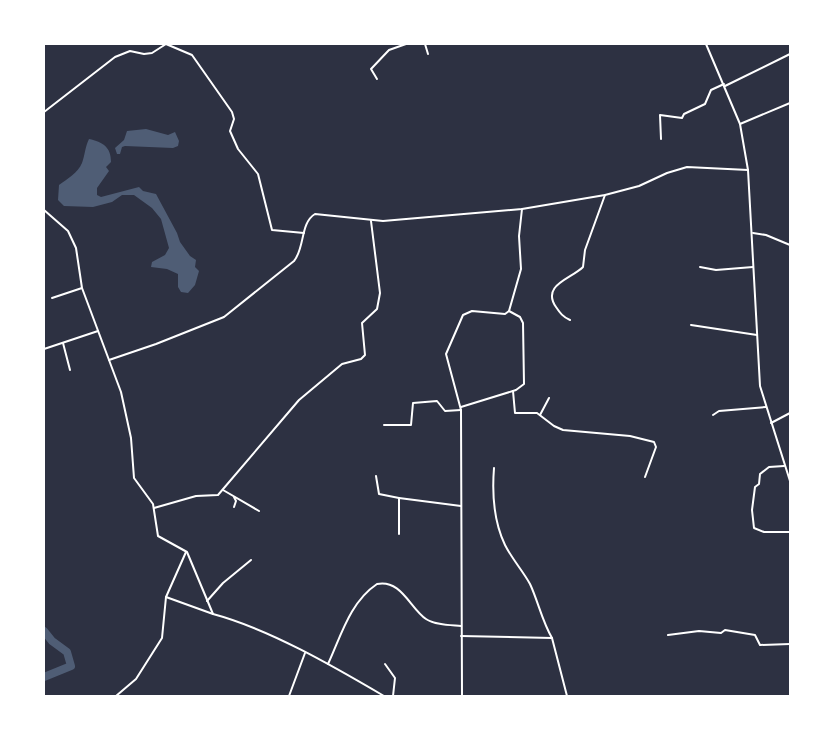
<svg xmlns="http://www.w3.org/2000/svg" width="834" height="740" font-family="'Fira Sans',sans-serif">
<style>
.water{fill:#4f5d75}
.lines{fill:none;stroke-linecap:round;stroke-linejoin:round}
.river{stroke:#4f5d75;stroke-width:8}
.minor{stroke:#fff;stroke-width:2}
</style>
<rect width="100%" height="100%" fill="#2d3142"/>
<g class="water">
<polygon points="146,129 168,135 175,132 179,141 178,146 173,148 125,146 122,147 120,154 117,154 115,148 124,140 127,131"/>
<path d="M89,139c14,3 22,8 22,23l-5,5 3,4 -12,17v7l4,2 38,-10 4,4 13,3 21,39 3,9 10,14 6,4 -1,7 4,4 -4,14 -7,8 -7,-1 -3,-5v-13l-11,-5 -16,-2 1,-5 13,-7 4,-7 -8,-29 -9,-11 -18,-13h-12l-10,7 -19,5 -29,-1 -6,-6 1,-15c8,-6 19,-12 23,-22 3,-8 3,-16 7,-24z"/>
</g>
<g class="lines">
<polyline class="river" points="44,631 52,641 67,652 71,666 44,677"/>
<g class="minor">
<polyline points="166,44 192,55 232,112 234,119 230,131 238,149 258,174 272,230 304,233"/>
<polyline points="425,44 428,54"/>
<polyline points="706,44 740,124 748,170 760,386 790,481"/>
<polyline points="377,79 371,69 389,50 406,44"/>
<polyline points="725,86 790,54"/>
<polyline points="44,112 115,57 130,51 144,54 152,53 166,44"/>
<polyline points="740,124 790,103"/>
<polyline points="661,139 660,115 682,118 684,114 705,104 711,90 724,84"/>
<path d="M44,210l24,21 8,17 6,40 39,104 10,46 3,40 19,26 5,32 29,16 26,62c56,15 120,52 171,82"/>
<polyline points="753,233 766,235 790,245"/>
<polyline points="700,267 716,270 753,267"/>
<polyline points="52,298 82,288"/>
<path d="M570,320c-7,-3 -10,-7 -14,-13 -15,-22 15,-28 27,-40l2,-17 20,-55"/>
<polyline points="691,325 757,335"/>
<polyline points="63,343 70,370"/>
<polyline points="44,349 98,331"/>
<path d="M109,360l47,-16 68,-27 70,-56c11,-13 6,-38 21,-47l68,7 139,-12 83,-14 34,-9 28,-13 20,-6 61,3"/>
<polyline points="513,391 515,413 537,413 554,426 563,430 630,436 654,442 656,447 645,477"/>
<polyline points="461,407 516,390 524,384 523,323 520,317 509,311"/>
<polyline points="540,415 549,398"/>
<polyline points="713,415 719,411 766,407"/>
<polyline points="771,423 790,413"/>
<polyline points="384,425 411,425 413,403 437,401 445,411 461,410"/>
<polyline points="784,466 769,467 760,474 759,484 755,487 752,510 754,528 764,532 790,532"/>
<polyline points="376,476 379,494 399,498"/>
<polyline points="223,490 259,511"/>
<polyline points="234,507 236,501 234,497"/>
<polyline points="154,508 196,496 218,495 299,400 342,364 361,359 365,355 362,323 377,309 380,293 371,221"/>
<polyline points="399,534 399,498 461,506"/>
<polyline points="166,597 213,614"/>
<polyline points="207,601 223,583 251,560"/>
<polyline points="668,635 699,631 721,633 725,630 755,635 760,645 790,644"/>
<path d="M461,636l91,2c-10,-17 -14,-37 -22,-54 -7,-13 -18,-25 -25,-39 -11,-23 -13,-52 -11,-77"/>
<polyline points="552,638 567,696"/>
<path d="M328,664c13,-28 22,-62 49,-80 24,-5 33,24 49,35 9,6 24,6 35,7"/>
<polyline points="385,664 395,678 393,696"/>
<polyline points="116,696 136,679 162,638 166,597 186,552"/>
<polyline points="289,696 305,653"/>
<polyline points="462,696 461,410 446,354 463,315 472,311 505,314 509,311 521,269 519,236 522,209"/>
</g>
</g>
<rect width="834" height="740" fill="none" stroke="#ffffff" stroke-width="90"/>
</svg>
